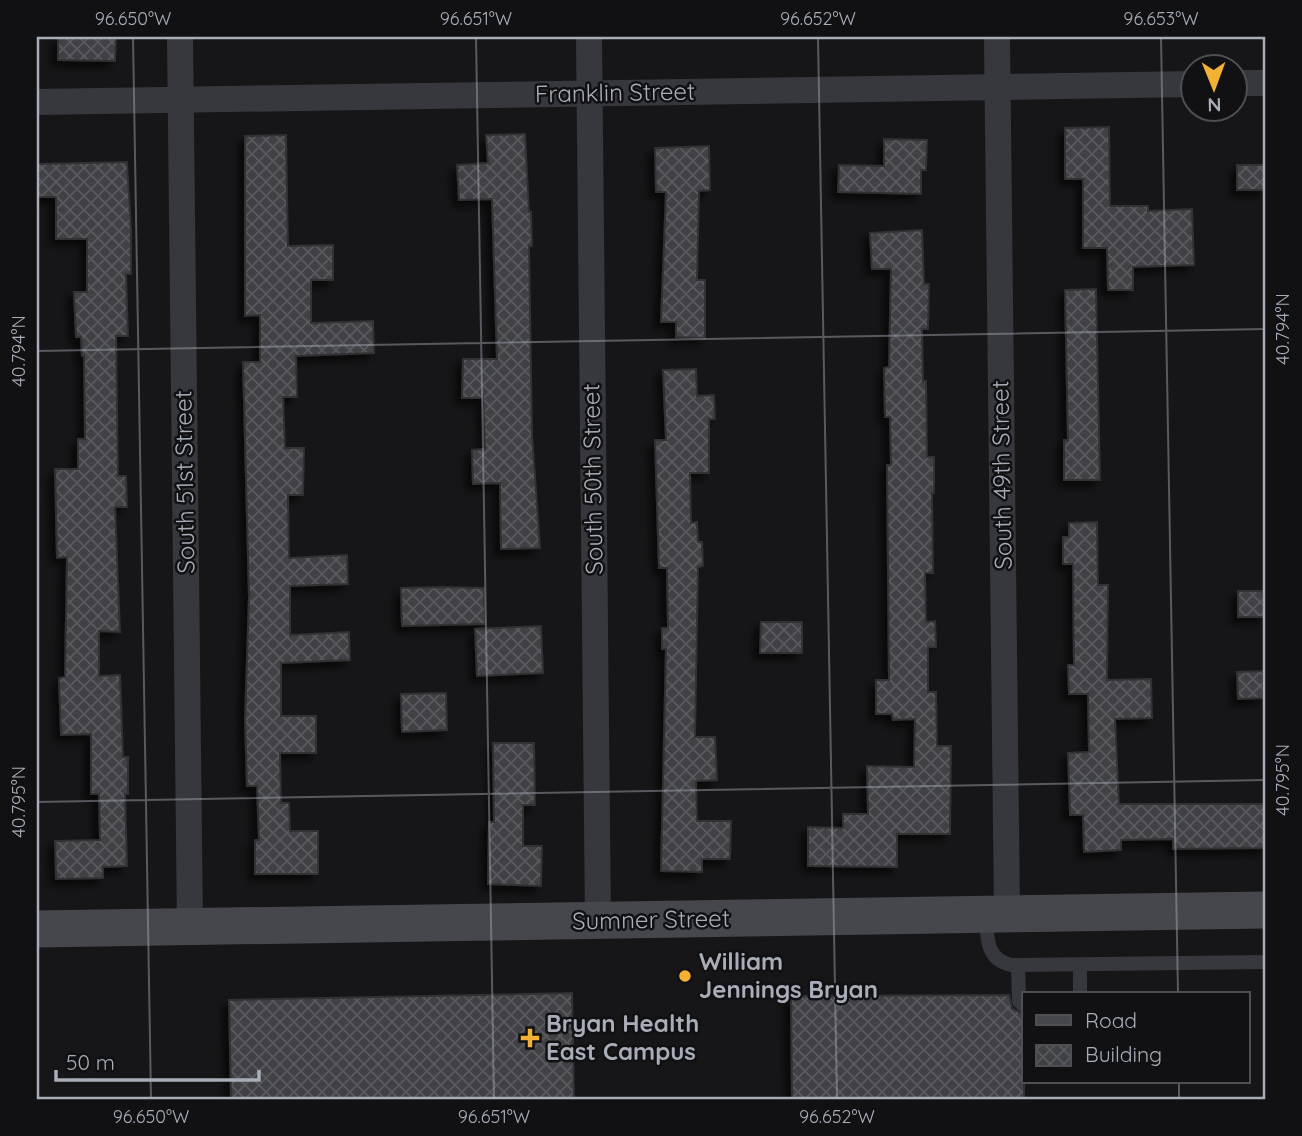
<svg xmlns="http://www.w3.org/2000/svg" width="1302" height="1136" font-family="Quicksand,sans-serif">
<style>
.building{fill:url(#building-cross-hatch);stroke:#303034;stroke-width:2;filter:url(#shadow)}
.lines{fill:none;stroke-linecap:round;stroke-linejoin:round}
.lane{stroke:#37383d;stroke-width:14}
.street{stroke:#37383d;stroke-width:26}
.secondary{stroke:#45474d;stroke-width:37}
.ticks{fill:none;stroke:#a8adb8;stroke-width:2;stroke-opacity:0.45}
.poi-dot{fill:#f2b134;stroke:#111113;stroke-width:2.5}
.labels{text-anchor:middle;stroke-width:5;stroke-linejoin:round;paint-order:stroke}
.street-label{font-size:24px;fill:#a8adb8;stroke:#111113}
.poi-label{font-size:24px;font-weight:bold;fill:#a8adb8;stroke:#111113;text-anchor:start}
.neatline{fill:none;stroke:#a8adb8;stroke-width:2.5}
.ticks-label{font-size:18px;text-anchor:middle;fill:#a8adb8}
</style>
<defs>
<pattern id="building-cross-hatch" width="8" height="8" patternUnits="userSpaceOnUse" patternTransform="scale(1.75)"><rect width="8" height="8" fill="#404145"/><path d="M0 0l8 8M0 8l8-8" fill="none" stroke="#595a5e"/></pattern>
<filter id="shadow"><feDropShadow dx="-6" dy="6" stdDeviation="3.5" flood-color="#0009"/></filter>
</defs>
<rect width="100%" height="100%" fill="#161618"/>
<g class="building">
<polygon points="58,37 116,37 115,61 58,60"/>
<polygon points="1109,127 1110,206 1148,206 1148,211 1192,209 1194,265 1133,267 1133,290 1108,290 1107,248 1083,248 1083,179 1065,179 1065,128"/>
<polygon points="525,134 529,212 531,212 532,246 529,246 532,434 540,548 501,549 500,483 473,484 472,450 485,449 483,398 462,398 463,359 497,359 492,199 459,200 457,165 488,163 486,135"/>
<polygon points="286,135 288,246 333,245 333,280 311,280 311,323 373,321 374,353 296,356 297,397 283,397 285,448 304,448 303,495 288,495 289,558 347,555 348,584 290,586 290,635 349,632 350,660 281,663 281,716 316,716 316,753 280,753 281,803 289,803 290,831 318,831 318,874 255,874 255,840 259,840 257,786 247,786 245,720 249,597 243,362 260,362 260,315 245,316 245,136"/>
<polygon points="884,139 927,140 926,170 921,170 921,194 838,192 839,165 884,166"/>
<polygon points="709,146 710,190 699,191 697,280 705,280 705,338 676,337 676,322 661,322 666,192 656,192 655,148"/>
<polygon points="127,162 131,230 131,274 126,274 128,336 116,336 118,476 126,476 127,507 115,507 120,632 99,631 99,676 120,675 123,757 128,757 128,794 125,794 127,866 103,867 103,878 56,879 55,841 100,840 99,794 91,794 91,734 61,735 59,678 65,677 67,557 57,558 55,469 78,469 78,439 85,439 84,356 82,356 81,337 76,337 74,292 87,292 87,239 56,239 56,197 37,197 37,164"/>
<rect x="1237" y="165" width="28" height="25"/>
<polygon points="922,230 924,284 929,284 928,329 922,329 923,381 926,381 927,457 934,457 934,493 932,493 933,573 925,573 926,622 935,621 936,647 928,647 928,692 936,692 937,746 951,746 950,834 897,834 897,867 808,866 808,827 843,828 843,814 868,814 867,766 914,767 915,719 893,720 892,714 876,714 876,680 889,680 887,465 891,465 890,417 885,417 884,368 889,367 891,269 872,269 870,233"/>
<polygon points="1096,289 1100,480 1064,480 1064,440 1068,440 1065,290"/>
<polygon points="696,369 697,396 714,395 715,419 709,419 709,473 690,473 691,523 697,522 698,542 702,542 703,566 698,567 695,737 715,737 717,780 696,781 697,821 731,821 730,859 702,859 702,872 661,871 666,649 662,649 662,628 668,628 667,568 659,568 655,440 666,440 663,370"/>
<polygon points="1097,522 1098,585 1108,585 1107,680 1151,679 1152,718 1115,719 1119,804 1265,804 1265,848 1173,849 1173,839 1121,840 1121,850 1084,852 1083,815 1070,815 1068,753 1089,752 1088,694 1069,694 1068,665 1074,665 1073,564 1063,564 1063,537 1069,537 1069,523"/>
<polygon points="441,587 484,588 485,624 402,626 401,588"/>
<polygon points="1238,591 1263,591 1264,617 1238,617"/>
<polygon points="761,622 802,622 802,653 760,653"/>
<polygon points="541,626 543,673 477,676 475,629"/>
<polygon points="1263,671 1263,698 1238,699 1237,672"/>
<polygon points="446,693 447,730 402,732 401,694"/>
<polygon points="493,743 534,743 535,805 523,805 523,846 542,846 541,886 488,884 489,822 494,822"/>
<polygon points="572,993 574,1099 231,1099 229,1000"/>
<polygon points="1009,995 1012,1008 1024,1015 1024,1099 792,1099 791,996"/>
</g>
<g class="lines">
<g class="lane">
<path d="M986,914c1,22 -1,45 25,51l254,-3"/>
<polyline points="1018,965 1019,1001 1024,1006"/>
<polyline points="1080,965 1080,994"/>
</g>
<g class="street">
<polyline points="180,37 190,927"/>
<polyline points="589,37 598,921"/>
<polyline points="997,37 1007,914"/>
<polyline points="1236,83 1265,83"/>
<polyline points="37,102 1194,84"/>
</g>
<polyline class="secondary" points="37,929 1265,910"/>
</g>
<path class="ticks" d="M133,37l18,1062M476,37l18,1062M818,37l19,1062M1161,37l17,957M37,351l1228,-22M37,802l1228,-22M1179,1082v17"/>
<g class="poi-dot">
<circle cx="685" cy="976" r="7"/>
<path d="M526.5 1027.5h7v7h7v7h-7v7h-7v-7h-7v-7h7z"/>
</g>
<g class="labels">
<g class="street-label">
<text transform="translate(615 93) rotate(-1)" y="8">Franklin Street</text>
<text transform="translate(1002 475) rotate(-91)" y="8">South 49th Street</text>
<text transform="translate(593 479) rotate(-91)" y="8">South 50th Street</text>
<text transform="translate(185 482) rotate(-91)" y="8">South 51st Street</text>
<text transform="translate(651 920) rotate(-1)" y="8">Sumner Street</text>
</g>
<g class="poi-label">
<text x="699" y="970">William<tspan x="699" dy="28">Jennings Bryan</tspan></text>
<text x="546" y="1032">Bryan Health<tspan x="546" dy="28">East Campus</tspan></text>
</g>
</g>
<rect width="1302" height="1136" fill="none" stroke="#111113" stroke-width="77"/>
<rect x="1022" y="992" width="228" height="91" fill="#111113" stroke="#4d4f55" stroke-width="2"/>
<rect x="1036" y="1015" width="35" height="10" fill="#45474d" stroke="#4d4f55" stroke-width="2"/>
<text x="1085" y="1028" font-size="21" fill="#a8adb8">Road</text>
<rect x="1036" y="1045" width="35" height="21" fill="url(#building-cross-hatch)" stroke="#4d4f55" stroke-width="2"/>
<text x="1085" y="1062" font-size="21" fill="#a8adb8">Building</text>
<g transform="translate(1214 88) rotate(179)"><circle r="33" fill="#111113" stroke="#4d4f55" stroke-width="2"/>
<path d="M0-5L12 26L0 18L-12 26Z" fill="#f2b134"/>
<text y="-10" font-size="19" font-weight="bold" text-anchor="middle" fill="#a8adb8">N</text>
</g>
<path d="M56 1070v10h203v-10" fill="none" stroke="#a8adb8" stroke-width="3.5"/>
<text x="66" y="1070" font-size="21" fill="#a8adb8" stroke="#111113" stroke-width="5" paint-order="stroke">50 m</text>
<rect x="38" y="38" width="1226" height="1060" class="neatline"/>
<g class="ticks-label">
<text x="133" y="25">96.650°W</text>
<text x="476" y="25">96.651°W</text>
<text x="818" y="25">96.652°W</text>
<text x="1161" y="25">96.653°W</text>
<text transform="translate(1283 329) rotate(-90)" y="6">40.794°N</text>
<text transform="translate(19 351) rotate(-90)" y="6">40.794°N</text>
<text transform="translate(1283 780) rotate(-90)" y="6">40.795°N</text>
<text transform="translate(19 802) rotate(-90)" y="6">40.795°N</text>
<text x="151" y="1123">96.650°W</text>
<text x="494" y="1123">96.651°W</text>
<text x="837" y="1123">96.652°W</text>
</g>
</svg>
